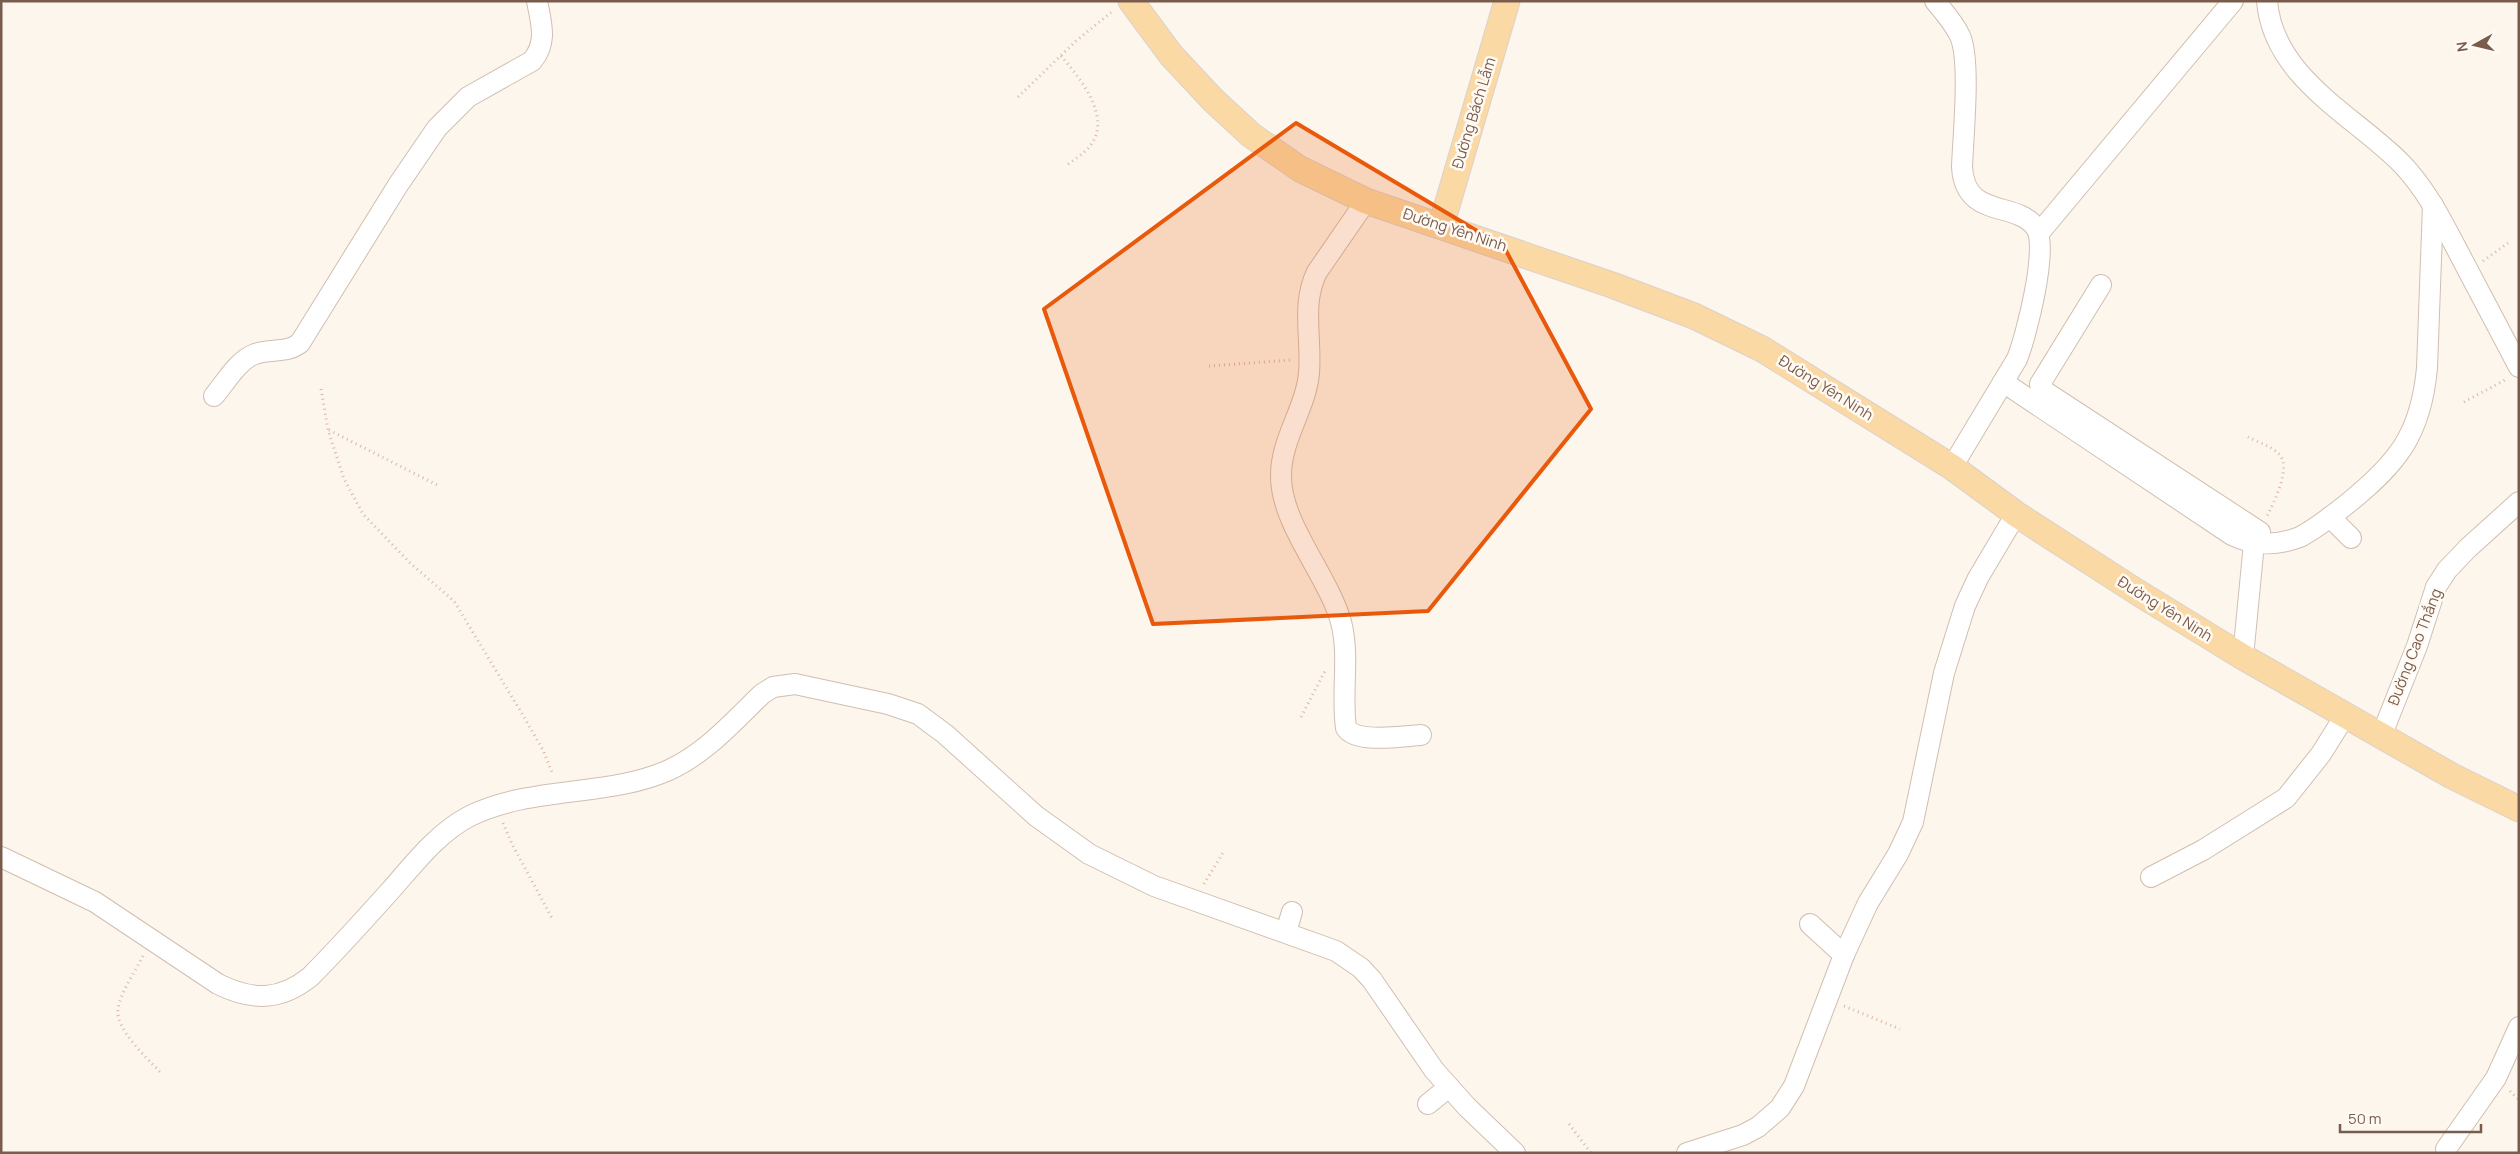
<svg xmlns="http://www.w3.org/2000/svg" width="2520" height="1154" font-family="Manrope,sans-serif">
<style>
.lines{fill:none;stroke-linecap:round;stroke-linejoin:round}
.minor-casing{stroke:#d1beb0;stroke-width:22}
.major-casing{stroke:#dad1cd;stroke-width:27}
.path{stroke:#d9b8a5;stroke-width:3;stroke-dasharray:1 4;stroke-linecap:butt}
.minor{stroke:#fff;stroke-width:20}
.major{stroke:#fbd9a5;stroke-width:25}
.marked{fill:#e8590c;fill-opacity:0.2;stroke:#e8590c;stroke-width:4;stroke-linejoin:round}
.labels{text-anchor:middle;stroke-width:5;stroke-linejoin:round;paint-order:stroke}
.street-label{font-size:15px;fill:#7a5c4d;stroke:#fffaf3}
</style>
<rect width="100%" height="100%" fill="#fdf6ec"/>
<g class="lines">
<defs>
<g id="minor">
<path d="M1935,1c9,11 19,22 25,35 11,24 3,101 2,131 3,53 55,33 74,61 13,19 -10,109 -19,131l-65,108"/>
<path d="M2267,1c6,76 85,113 134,162 27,28 43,62 61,96 19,36 38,72 57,108"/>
<path d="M1366,201l-49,71c-16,32 -5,66 -8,101 -3,35 -28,66 -28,102 -1,48 47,100 60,147 9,34 0,71 5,106 11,16 57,8 75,7"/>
<polyline points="2039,233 2233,1"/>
<polyline points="2101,285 2040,384 2041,389 2260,532 2254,543 2243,657"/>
<path d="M2003,382l229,153c23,11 44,11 68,2 17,-9 32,-21 47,-33 51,-41 74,-70 80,-136l6,-163"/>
<path d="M214,396c11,-13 24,-36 41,-42 15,-6 31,0 45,-11l98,-158 39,-57 31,-31 64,-36c16,-19 9,-38 5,-60"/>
<polyline points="2330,517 2351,538"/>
<polyline points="2382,734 2417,646 2436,587 2447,570 2468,548 2519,502"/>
<path d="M1,857l94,45 123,82c34,17 62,17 92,-7 28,-28 54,-57 80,-86 24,-27 47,-58 80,-75 60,-30 140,-19 199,-46 37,-17 64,-48 93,-76l11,-7 22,-3 93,20 30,10 27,20 91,82 53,38 65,32 182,65 25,17 11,12 62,90 33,37 48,46"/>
<polyline points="2151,877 2203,850 2286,798 2321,754 2346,714"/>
<polyline points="1810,924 1844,955"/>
<polyline points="1286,932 1292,912"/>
<polyline points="1428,1104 1449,1087"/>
<polyline points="2446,1149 2496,1078 2519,1027"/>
<polyline points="1687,1153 1743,1135 1758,1127 1780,1108 1794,1086 1844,955 1868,903 1898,854 1913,822 1944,673 1965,606 1978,578 2016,514"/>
</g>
<g id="major">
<polyline points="1131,1 1171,55 1213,100 1251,135 1300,169 1366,201 1612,285 1694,316 1762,349 1952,467 2016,514 2137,592 2243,657 2452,776 2519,809"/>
<polyline points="1441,226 1507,1"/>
</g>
</defs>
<use href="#minor" class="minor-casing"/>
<use href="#major" class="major-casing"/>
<g class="path">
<path d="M1061,56c18,21 52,61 29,90 -6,8 -17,14 -24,20"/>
<polyline points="1018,97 1076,41 1114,10"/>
<polyline points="2483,261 2508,243"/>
<polyline points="1209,366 1291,360"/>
<polyline points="321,389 328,430 344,479 363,514 410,563 454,601 521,712 543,750 553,775"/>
<polyline points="2464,402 2505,380"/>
<polyline points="329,430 439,486"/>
<path d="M2248,437c9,5 23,9 31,17 13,13 -5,48 -12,62"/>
<polyline points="1301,717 1325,671"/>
<polyline points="503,823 512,844 553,920"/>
<polyline points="1204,884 1224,851"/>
<path d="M143,956c-8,16 -22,35 -25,53 -3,20 29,49 42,63"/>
<polyline points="1844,1006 1900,1029"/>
<polyline points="2510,1091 2519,1100"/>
<polyline points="1569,1124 1591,1153"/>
</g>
<use href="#minor" class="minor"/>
<use href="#major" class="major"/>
</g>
<path class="marked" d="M1296,123l208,124 87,162 -163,202 -275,13 -109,-315z"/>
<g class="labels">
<g class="street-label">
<text transform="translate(1474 113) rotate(-73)" y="5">Đường Bách Lẫm</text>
<text transform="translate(1455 230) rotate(18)" y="5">Đường Yên Ninh</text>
<text transform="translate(1826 388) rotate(32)" y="5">Đường Yên Ninh</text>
<text transform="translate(2165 609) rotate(32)" y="5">Đường Yên Ninh</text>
<text transform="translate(2415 647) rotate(-69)" y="5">Đường Cao Thắng</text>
</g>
</g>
<rect width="2520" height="1154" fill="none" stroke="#7a5c4d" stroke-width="5"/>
<g transform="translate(2475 45) rotate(262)" stroke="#fffaf3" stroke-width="4" paint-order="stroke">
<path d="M0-4L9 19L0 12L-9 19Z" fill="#7a5c4d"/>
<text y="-8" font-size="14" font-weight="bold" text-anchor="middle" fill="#7a5c4d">N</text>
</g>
<path d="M2340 1124v8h141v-8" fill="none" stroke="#7a5c4d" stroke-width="2.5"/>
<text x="2348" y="1124" font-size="15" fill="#7a5c4d" stroke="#fffaf3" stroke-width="4" paint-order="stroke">50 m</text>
</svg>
